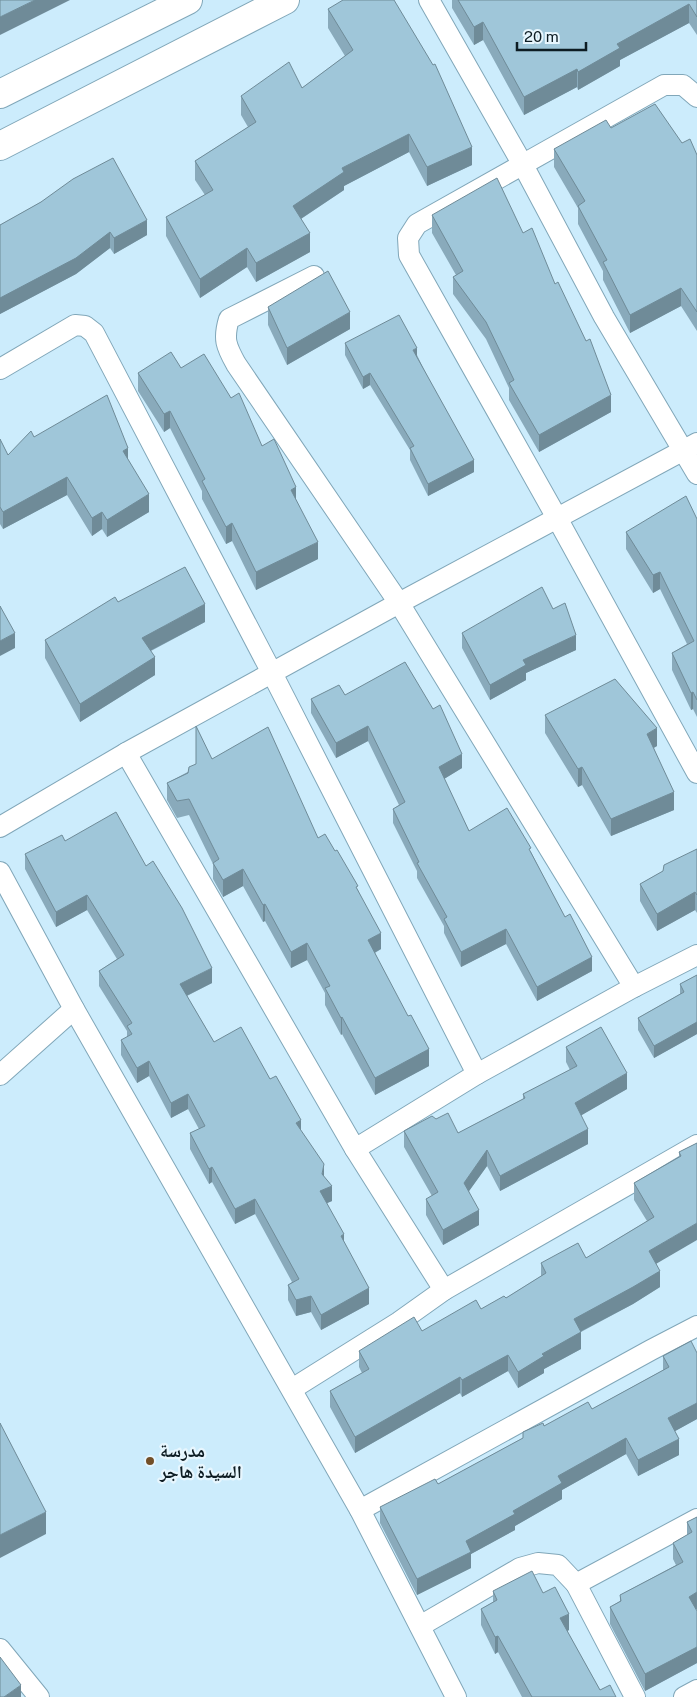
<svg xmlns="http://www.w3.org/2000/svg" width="697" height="1697" font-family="'Public Sans','Noto Naskh Arabic',sans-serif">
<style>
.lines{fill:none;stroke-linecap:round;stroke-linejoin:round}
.street-casing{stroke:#81a7b9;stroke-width:22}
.primary-casing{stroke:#81a7b9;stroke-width:30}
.street{stroke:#fff;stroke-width:20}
.primary{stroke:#fff;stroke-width:28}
.wall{fill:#89aabb}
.shaded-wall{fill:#6f8b98}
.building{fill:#9fc6d9;stroke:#6f8b98}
.poi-dot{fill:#724f28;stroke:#e7f6fe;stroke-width:2}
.labels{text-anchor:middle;stroke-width:4.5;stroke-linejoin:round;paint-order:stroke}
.poi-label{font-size:18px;font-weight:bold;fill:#0d1c23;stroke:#e7f6fe;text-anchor:start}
</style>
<rect width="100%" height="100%" fill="#ccecfc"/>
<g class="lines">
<defs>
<g id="street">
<polyline points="429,0 523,165 604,317 697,474"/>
<polyline points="697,97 683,85 664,85 417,224 408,238 409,255 557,518 697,773"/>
<path d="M314,276l-85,43c-6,20 -3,27 7,45l163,239 235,384"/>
<polyline points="0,369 75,325 85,326 94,333 272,673 477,1074 355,1149 126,753"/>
<polyline points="0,827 126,753 399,603 697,443"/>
<polyline points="0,872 74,1009 360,1510 456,1697"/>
<polyline points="477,1074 634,987 697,955"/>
<polyline points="0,1075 74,1009"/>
<polyline points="355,1149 444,1290"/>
<polyline points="292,1389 399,1322 444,1290 697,1145"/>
<polyline points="360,1510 651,1350 697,1326"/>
<polyline points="576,1584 635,1697"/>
<polyline points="420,1626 520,1568 538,1563 558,1565 576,1584 697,1519"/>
<polyline points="0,1649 39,1697"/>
<polyline points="684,1697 697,1690"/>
</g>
<g id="primary">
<polyline points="0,94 188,0"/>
<polyline points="0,146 285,0"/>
</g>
</defs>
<use href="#street" class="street-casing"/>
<use href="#primary" class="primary-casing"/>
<use href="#street" class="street"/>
<use href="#primary" class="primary"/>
</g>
<g class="wall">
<polygon points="452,0 697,0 697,35 689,23 620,60 620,66 578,90 577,87 524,115 483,40 474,45 452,8"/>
<polygon points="328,9 472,165 427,186 409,152 344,186 344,190 301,219 310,252 256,282 247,267 200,298 166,236 166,217 205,195 195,180 195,161 248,127 241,115 241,96 302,88 345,56 328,28"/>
<polygon points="611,128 682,143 697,155 697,331 681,306 630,333 603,280 603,271 578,224 578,208 554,167 554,149"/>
<polygon points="41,202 147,235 114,254 110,248 76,274 0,314 0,225"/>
<polygon points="432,215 523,233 555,284 611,412 539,452 509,400 509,388 486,339 453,294 453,277 456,275 432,233"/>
<polygon points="268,307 350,329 287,365 268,325"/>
<polygon points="345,343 417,355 474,472 428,496 410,460 410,450 370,385 363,389 345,355"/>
<polygon points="181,368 262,446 296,500 318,559 256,590 232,541 226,544 202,499 202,491 170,428 164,432 138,391 138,373"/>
<polygon points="34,437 128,460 149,512 107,537 102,529 92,536 67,495 3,529 0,524 0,439 8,455"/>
<polygon points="697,519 697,717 693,709 691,710 672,670 672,653 687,644 660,589 653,593 626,549 626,532"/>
<polygon points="553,609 576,650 526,673 526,680 490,700 462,648 462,633"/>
<polygon points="205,622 151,651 155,675 80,722 45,658 45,640"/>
<polygon points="345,695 462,768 444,779 469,831 531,852 592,971 537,1001 506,944 461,967 444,933 444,926 417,878 417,871 393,823 393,809 399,805 368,741 336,758 311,713 311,699"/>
<polygon points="545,715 657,746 654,748 674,810 611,836 582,785 578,787 545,733"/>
<polygon points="212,759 318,838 358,890 381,949 375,953 429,1066 375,1095 342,1034 341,1035 325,1005 325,993 307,960 291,968 265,921 263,922 243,886 223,897 213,879 213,864 189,815 177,818 167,800 167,783"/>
<polygon points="65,841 212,983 187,996 214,1042 270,1079 301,1131 324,1177 332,1201 327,1203 369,1304 321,1330 311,1312 296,1316 288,1300 288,1285 292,1282 255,1214 235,1224 212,1182 209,1184 190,1149 190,1133 199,1129 188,1109 171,1118 149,1076 137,1083 121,1055 121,1040 127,1037 127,1031 99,986 99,971 117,959 87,910 56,927 25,869 25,854"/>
<polygon points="697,849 697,913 695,910 657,931 640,901 640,884 663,871"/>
<polygon points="697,975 697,1034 654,1058 638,1030 638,1018 680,994 680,984"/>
<polygon points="566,1047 627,1089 581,1115 588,1144 500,1191 487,1166 469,1191 479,1225 443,1245 426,1215 426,1199 432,1196 404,1147 404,1131 436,1119 458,1133 523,1099 523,1094 570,1070 566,1062"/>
<polygon points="697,1143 656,1263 660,1287 633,1304 581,1332 581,1349 544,1369 544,1373 518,1388 508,1371 462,1397 460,1393 355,1453 330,1407 330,1391 362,1373 359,1367 359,1351 422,1331 481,1309 506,1298 541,1276 541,1263 586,1258 647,1221 634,1200 634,1183 679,1156 679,1152"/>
<polygon points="697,1353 697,1419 675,1431 679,1455 638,1476 626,1454 562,1490 562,1499 515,1526 515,1530 471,1554 471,1568 417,1595 380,1523 380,1507 438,1484 523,1438 523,1432 544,1426 592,1409 663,1370 663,1356"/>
<polygon points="697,1517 697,1609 696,1610 697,1611 697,1663 645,1691 610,1624 610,1607 620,1601 620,1595 676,1565 673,1559 673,1543 687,1535 687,1522"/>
<polygon points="493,1591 543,1593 569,1630 567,1631 600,1690 616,1697 522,1697 498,1652 495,1654 481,1625 481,1609 493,1602"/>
</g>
<g class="shaded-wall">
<polygon points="35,0 70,0 0,35 0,17"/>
<polygon points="689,4 689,23 620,60 620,66 578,90 578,72 617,44"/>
<polygon points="483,22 483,40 474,45 474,27"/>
<polygon points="577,69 577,87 524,115 524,97"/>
<polygon points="409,134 409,152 344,186 344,190 293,224 293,206 342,168"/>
<polygon points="472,147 472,165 427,186 427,167"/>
<polygon points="147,220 147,235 114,254 114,238"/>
<polygon points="110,232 110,248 76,274 0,314 0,298"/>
<polygon points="310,233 310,252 256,282 256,263"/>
<polygon points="247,248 247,267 200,298 200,279"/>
<polygon points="681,288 681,306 630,333 630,315"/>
<polygon points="350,312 350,329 287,365 287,348"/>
<polygon points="417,348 417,360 413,350"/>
<polygon points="370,373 370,385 363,389 363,377"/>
<polygon points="611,395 611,412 539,452 539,435"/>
<polygon points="170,411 170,428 164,432 164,414"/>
<polygon points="128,448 128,465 123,451"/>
<polygon points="474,460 474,472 428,496 428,484"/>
<polygon points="67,477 67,495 3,529 3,512"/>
<polygon points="296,487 296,504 291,490"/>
<polygon points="149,494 149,512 107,537 107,520"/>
<polygon points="102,512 102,529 92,536 92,518"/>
<polygon points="232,523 232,541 226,544 226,527"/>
<polygon points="318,542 318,559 256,590 256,572"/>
<polygon points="660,572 660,589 653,593 653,575"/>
<polygon points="205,604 205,622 142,655 142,638"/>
<polygon points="15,633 15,648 0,656 0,641"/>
<polygon points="576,635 576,650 526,673 526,680 490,700 490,685 523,660"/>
<polygon points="155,657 155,675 80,722 80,704"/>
<polygon points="693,692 693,709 691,710 691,693"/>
<polygon points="368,726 368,741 336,758 336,743"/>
<polygon points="657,728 657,746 647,751 647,734"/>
<polygon points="462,754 462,768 439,782 439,767"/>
<polygon points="582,767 582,785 578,787 578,769"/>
<polygon points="674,792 674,810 611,836 611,819"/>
<polygon points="243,869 243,886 223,897 223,880"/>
<polygon points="695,892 695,910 657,931 657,914"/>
<polygon points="87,895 87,910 56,927 56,912"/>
<polygon points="265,904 265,921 263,922 263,905"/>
<polygon points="506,929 506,944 461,967 461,952"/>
<polygon points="381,933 381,949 368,956 368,940"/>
<polygon points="307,943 307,960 291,968 291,952"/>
<polygon points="592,957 592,971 537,1001 537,987"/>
<polygon points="212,968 212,983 180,999 180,984"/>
<polygon points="342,1017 342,1034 341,1035 341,1018"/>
<polygon points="697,1022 697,1034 654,1058 654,1046"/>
<polygon points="429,1049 429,1066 375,1095 375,1078"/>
<polygon points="149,1061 149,1076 137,1083 137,1068"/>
<polygon points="627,1073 627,1089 575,1119 575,1103"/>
<polygon points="188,1094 188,1109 171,1118 171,1103"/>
<polygon points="301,1120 301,1135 296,1123"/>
<polygon points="588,1129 588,1144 500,1191 500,1176"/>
<polygon points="487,1150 487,1166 464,1198 464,1183"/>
<polygon points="324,1164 324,1179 322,1174"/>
<polygon points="212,1167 212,1182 209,1184 209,1169"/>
<polygon points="332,1186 332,1201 320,1206 320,1191"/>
<polygon points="255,1199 255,1214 235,1224 235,1209"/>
<polygon points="479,1210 479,1225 443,1245 443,1230"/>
<polygon points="697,1223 697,1240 649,1268 649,1251"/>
<polygon points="344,1234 344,1249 341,1236"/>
<polygon points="660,1271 660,1287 633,1304 574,1335 574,1319"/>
<polygon points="369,1288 369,1304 321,1330 321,1315"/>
<polygon points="311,1296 311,1312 296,1316 296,1300"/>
<polygon points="581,1332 581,1349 544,1369 544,1373 518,1388 518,1372 542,1354"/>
<polygon points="508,1355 508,1371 462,1397 462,1380"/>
<polygon points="460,1377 460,1393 355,1453 355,1437"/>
<polygon points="697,1403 697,1419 668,1435 668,1418"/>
<polygon points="626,1438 626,1454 562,1490 562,1499 515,1526 515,1530 471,1554 471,1568 417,1595 417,1579 466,1541 513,1511 558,1476"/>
<polygon points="679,1439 679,1455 638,1476 638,1460"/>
<polygon points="46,1512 46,1534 0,1558 0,1535"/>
<polygon points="697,1592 697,1609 689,1613 689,1597"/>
<polygon points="569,1614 569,1630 560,1635 560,1618"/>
<polygon points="498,1636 498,1652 495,1654 495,1637"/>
<polygon points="697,1647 697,1663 645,1691 645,1674"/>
<polygon points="21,1685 21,1697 4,1697"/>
</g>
<g class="building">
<polygon points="0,0 35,0 0,17"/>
<polygon points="343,0 394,0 433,65 435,64 472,147 427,167 409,134 342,168 344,172 293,206 310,233 256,263 247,248 200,279 166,217 213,190 195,161 256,122 241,96 289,62 302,88 353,50 328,9"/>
<polygon points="458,0 697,0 697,17 689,4 617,44 620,48 578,72 577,69 524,97 483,22 474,27"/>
<polygon points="655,104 682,143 690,139 697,155 697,312 681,288 630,315 603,262 607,260 578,206 585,201 554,149 606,120 611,128"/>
<polygon points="113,158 147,220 114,238 110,232 76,258 0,298 0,225 41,202 73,179"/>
<polygon points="497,178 523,233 532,228 555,284 558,282 586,341 590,339 611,395 539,435 509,383 514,380 486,322 453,277 463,271 432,215"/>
<polygon points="328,271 350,312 287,348 268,307"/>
<polygon points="399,315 417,348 413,350 474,460 428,484 410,448 414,446 370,373 363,377 345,343"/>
<polygon points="171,352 181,368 204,354 231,398 239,393 262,446 274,439 296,487 291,490 318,542 256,572 232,523 226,527 202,481 205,479 170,411 164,414 138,373"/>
<polygon points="107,395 128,448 123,451 149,494 107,520 102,512 92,518 67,477 3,512 0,507 0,439 8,455 31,431 34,437"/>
<polygon points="686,496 697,519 697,700 693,692 691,693 672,653 694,641 660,572 653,575 626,532"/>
<polygon points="185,567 205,604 142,638 155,657 80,704 45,640 115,597 118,602"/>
<polygon points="542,587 553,609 565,603 576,635 523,660 526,665 490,685 462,633"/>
<polygon points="0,606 15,633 0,641"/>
<polygon points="405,662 433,709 440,705 462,754 439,767 469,831 507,808 531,848 529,849 565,917 570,914 592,957 537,987 506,929 461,952 444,919 447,917 417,863 419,862 393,809 405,802 368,726 336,743 311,699 339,685 345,695"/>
<polygon points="615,679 657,728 647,734 674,792 611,819 582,767 578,769 545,715"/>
<polygon points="196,726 212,759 268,727 318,838 325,834 335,851 337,850 358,886 356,887 381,933 368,940 408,1016 411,1015 429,1049 375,1078 342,1017 341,1018 325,988 330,986 307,943 291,952 265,904 263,905 243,869 223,880 213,863 219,859 189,799 177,801 167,783 188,773 189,767 196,764"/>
<polygon points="116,812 146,866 153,861 182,908 212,968 180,984 214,1042 241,1027 270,1079 276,1076 301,1120 296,1123 324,1164 322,1174 332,1186 320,1191 344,1234 341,1236 369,1288 321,1315 311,1296 296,1300 288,1285 299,1279 255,1199 235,1209 212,1167 209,1169 190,1133 205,1126 188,1094 171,1103 149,1061 137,1068 121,1040 132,1034 127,1026 132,1023 99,971 124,955 87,895 56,912 25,854 62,835 65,841"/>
<polygon points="697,849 697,895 695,892 657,914 640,884 663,871 664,865"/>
<polygon points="697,975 697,1022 654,1046 638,1018 684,992 680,984"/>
<polygon points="601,1027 627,1073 575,1103 588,1129 500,1176 487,1150 464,1183 479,1210 443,1230 426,1199 438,1192 404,1131 432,1116 436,1119 448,1113 458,1133 525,1098 523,1094 577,1066 566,1047"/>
<polygon points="697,1143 697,1223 649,1251 660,1271 633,1287 574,1319 581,1332 542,1354 544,1356 518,1372 508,1355 462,1380 460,1377 355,1437 330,1391 369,1369 359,1351 414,1317 422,1331 476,1300 481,1309 504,1296 506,1298 546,1273 541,1263 578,1243 586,1258 654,1217 634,1183 681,1156 679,1152"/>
<polygon points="691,1341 697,1353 697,1403 668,1418 679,1439 638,1460 626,1438 558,1476 562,1483 513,1511 515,1514 466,1541 471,1552 417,1579 380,1507 435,1479 438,1484 523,1438 523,1432 543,1423 544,1426 588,1402 592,1409 669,1367 663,1356"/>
<polygon points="0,1423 46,1512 0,1535"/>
<polygon points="697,1517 697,1592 689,1597 697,1611 697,1647 645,1674 610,1607 621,1601 620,1595 683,1562 673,1543 692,1532 687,1522"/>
<polygon points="532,1571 543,1593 555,1587 569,1614 560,1618 600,1690 610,1685 616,1697 532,1697 498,1636 495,1637 481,1609 497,1600 493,1591"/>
<polygon points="0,1657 21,1685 4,1697 0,1697"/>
</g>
<circle class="poi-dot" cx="150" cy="1461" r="5"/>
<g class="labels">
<g class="poi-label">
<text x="160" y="1457">مدرسة<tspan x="160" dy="21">السيدة هاجر</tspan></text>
</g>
</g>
<path d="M517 42v8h69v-8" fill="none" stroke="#0d1c23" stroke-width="2.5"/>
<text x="524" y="42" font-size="15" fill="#0d1c23" stroke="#e7f6fe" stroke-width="4" paint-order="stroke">20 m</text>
</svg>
